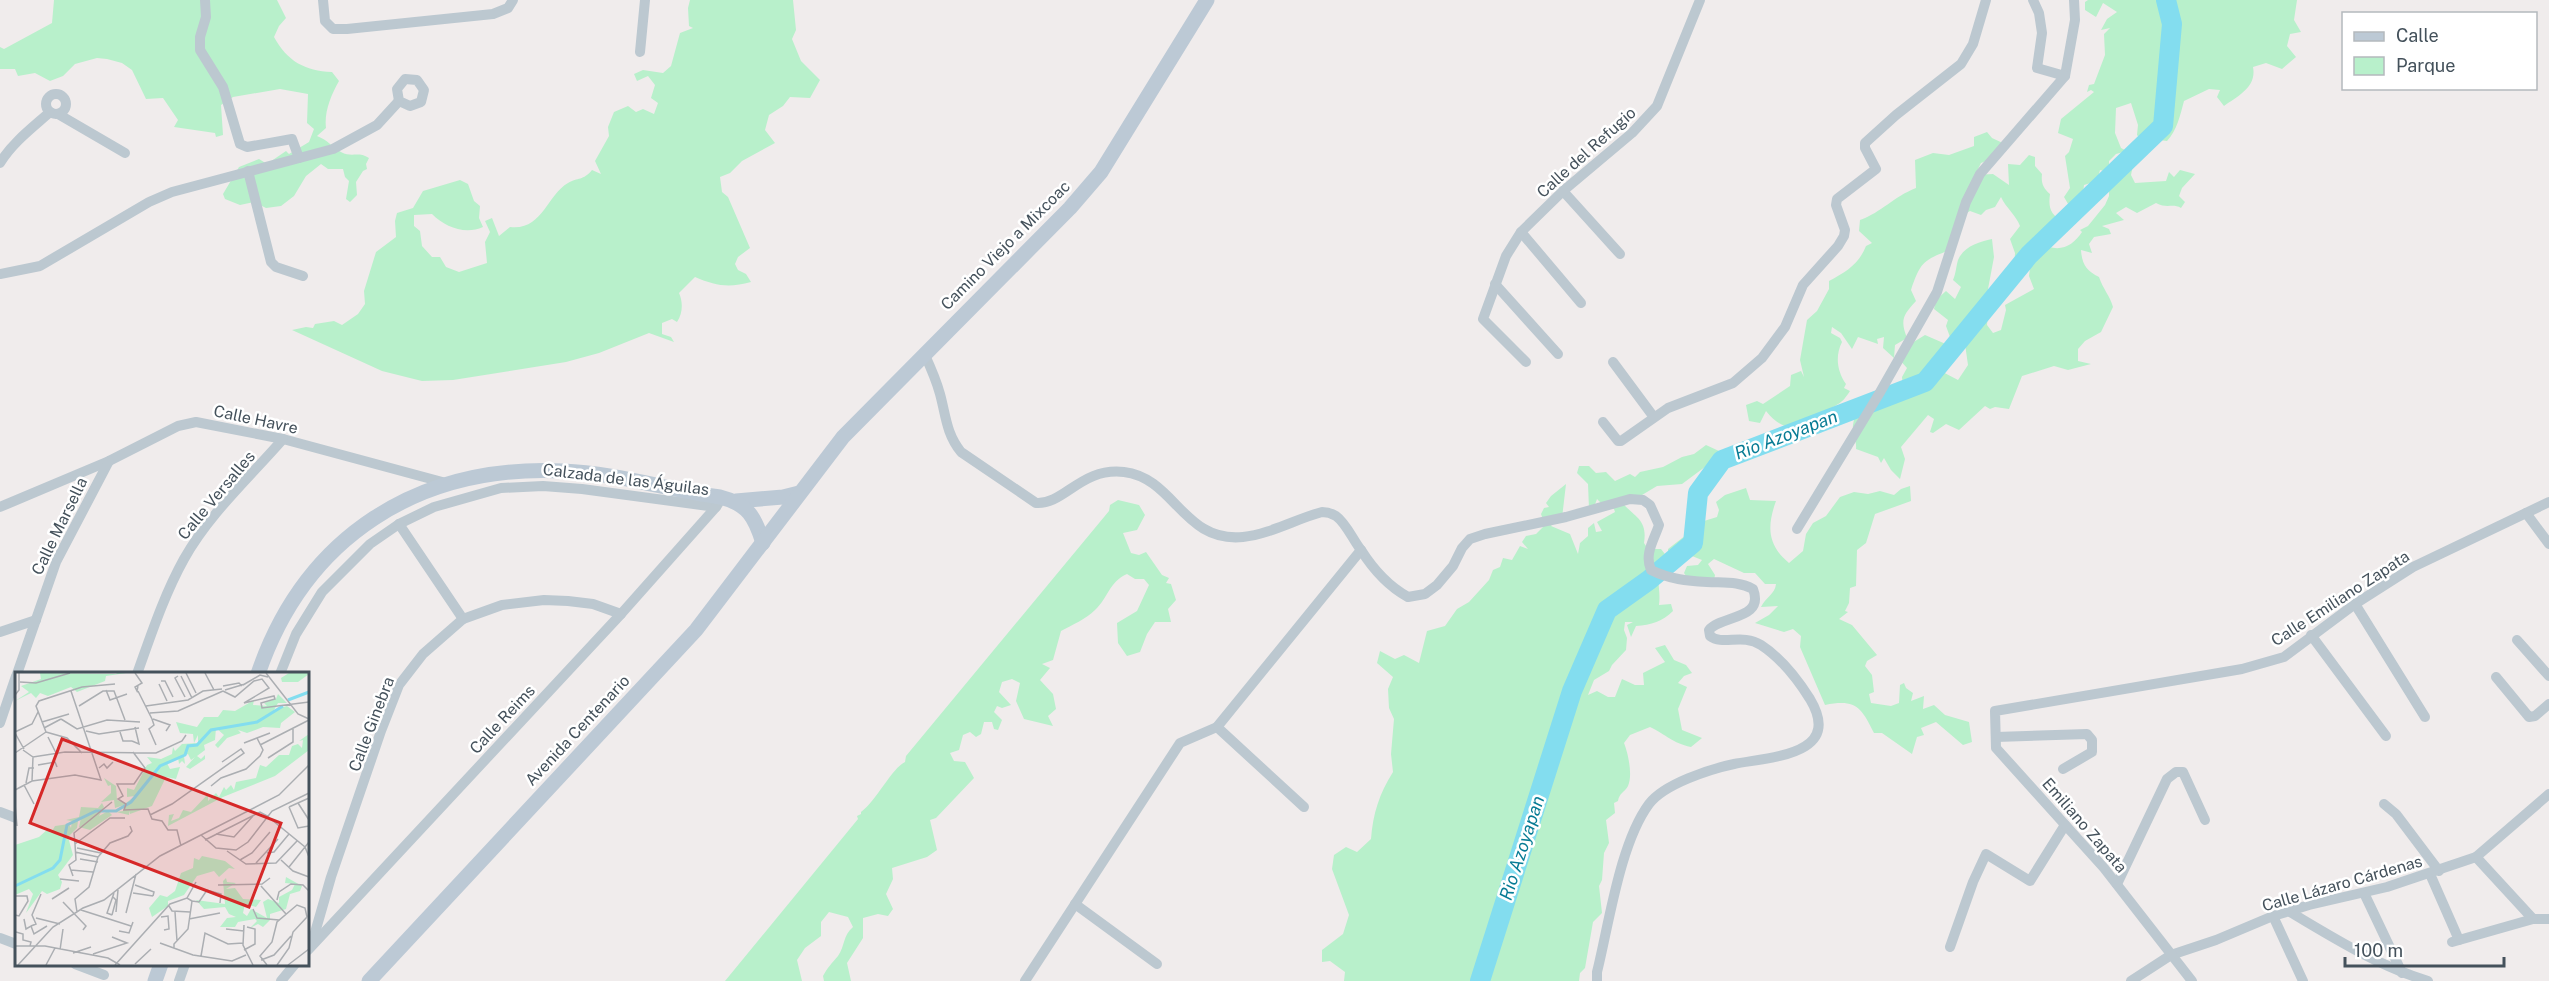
<svg xmlns="http://www.w3.org/2000/svg" width="2549" height="981" font-family="'Public Sans',sans-serif">
<style>
.green{fill:#b8f0cb}
.lines{fill:none;stroke-linecap:round;stroke-linejoin:round}
.river{stroke:#83ddef;stroke-width:20}
.street{stroke:#bcc8d0;stroke-width:10}
.secondary{stroke:#bcc9d5;stroke-width:15}
.labels{text-anchor:middle;stroke-width:5;stroke-linejoin:round;paint-order:stroke}
.street-label{font-size:16px;fill:#44515b;stroke:#fff}
.water-label{font-size:18px;font-style:italic;fill:#087c95;stroke:#fff}
.inset-river{fill:none;stroke:#83ddef;stroke-width:3}
.inset-road{fill:none;stroke:#abaeb2;stroke-width:1.5}
.view{fill:#d62828;fill-opacity:0.15;stroke:#d62828;stroke-width:3}
.inset-edge{fill:none;stroke:#44515b;stroke-width:3}
</style>
<rect width="100%" height="100%" fill="#f0ecec"/>
<g class="green">
<path d="M54,0h223l9,18 -7,8 -5,11c13,24 31,34 58,35l7,9c-8,14 -15,31 -13,47l-9,8c11,4 15,11 24,16 11,6 17,-1 28,6l-3,6 1,5 -4,2 -7,11 1,13 -7,7 -4,-3 3,-18 -4,-4 -2,-8h-15l-7,-5 -15,12 -12,20 -13,10 -15,2 -12,-6 -14,3 -15,-6 -2,-5 16,-27 20,-8 8,5 19,-13 3,3 20,-12 5,-13 -7,-6 1,-29 -28,-5 -47,8 -12,8 2,30 -7,2 -1,-4 -41,-6 4,-7 -15,-22 -17,1 -14,-29 -10,-7 -15,-4 -10,-1 -22,6 -12,12 -13,5 -15,-8 -17,3 -3,-7h-15v-22l4,2 48,-26z"/>
<path d="M690,0h103l3,30 -4,9 9,22 19,19 -10,18 -20,-1 -7,9 -14,9 -4,15 10,13 -33,18 -12,12 -10,4 2,15 6,5 22,51 -12,9 -3,7 3,6 8,4 5,8c-22,6 -35,4 -56,-5l-16,16c4,9 4,20 -2,29l-5,-3 -10,4v11l9,3 3,5 -25,-9 -50,20 -33,9 -113,18 -31,1 -40,-10 -90,-41 14,-3 7,1 2,-4 19,-3 8,4 16,-11 7,-10 -1,-13 12,-39 20,-15 -1,-16 2,-8 16,-5 10,-17 37,-11 8,4 6,17 6,5 -1,12 4,9c-18,8 -38,0 -51,-13l-18,1v11l6,5 2,15 10,11h8l6,10 13,5 28,-9 -2,-21 5,-10 -5,-11 7,-3 7,18 11,-9c32,4 37,-32 58,-44 10,-6 15,-2 24,-13l9,4 -6,-13 14,-25 -1,-9 6,-15 14,-6 8,6 7,-3 11,5 4,-11 -7,-5 4,-13 -7,-9 -11,5 -3,-7 9,-4 20,3 8,-7 9,-33 13,-5 -4,-2 -1,-18z"/>
<path d="M2088,0h209l-3,20 7,12 -11,2 -3,12 9,11 -14,12 -16,-6 -13,4c4,20 -15,29 -29,39l-7,-9 3,-7 -11,-1 -25,12c-4,15 -7,29 -17,40l-8,-1 -4,6 -11,-3 -7,-8 1,-10 -7,-22 -15,5 -1,25 6,15 6,3 -11,3 -7,7v6l17,-13 7,11 -2,10 4,8 31,-2 3,-9 5,5 6,-7 15,4 -13,14 -3,8 6,6 -4,6c-8,-5 -14,1 -25,-5l-19,10 -11,-6 -10,6 8,7 -22,6 7,3 2,5 -17,3 -5,7 3,9 -11,-3c1,15 6,21 18,27 4,12 11,19 14,30l-12,25 -16,9 -7,8v12l13,3 -23,6 -14,-4 -32,10 -13,33 -14,-2 -5,2 -5,-3 -26,24 -13,-6 -13,9 -3,-1 4,-13 -6,-4 -27,32 4,12 -5,20 -9,-9 -7,-12 -3,5 -3,-6 -22,-8c1,-8 -4,-17 -3,-24 3,-24 32,-29 50,-35l-1,-13 5,-9 -9,-10 9,-12 18,-11 23,10 -11,24 21,11 10,-15 -3,-21 -15,-7 -4,-11 2,-6 -14,-11 2,-9 10,-9 9,8 6,-12 -8,-7c3,-7 3,-13 5,-20 6,-14 21,-18 34,-21l2,18 -6,32 4,3 7,-2 -11,24 -1,11 6,8 8,-3 5,-20 -1,-5 29,-16 -5,-13 1,-8 -16,6 1,-21 -5,-14 10,-13c-4,-11 -14,-18 -19,-29l-6,10 -9,3 -5,5 -11,-4 -14,8 -6,31c-27,10 -30,13 -39,40l5,11c-13,14 -16,19 -9,37l-12,7 -1,13 -11,-10 1,-11 -7,2 1,5 -20,-7 -6,12 -11,-16 -9,-6 -1,6 9,5 2,4c-7,14 -5,29 4,42l-2,4 6,3c-9,14 -11,12 -24,20 -23,16 -39,26 -60,0l-6,12 -11,-2 -3,-16 11,-4 6,3 27,-18 1,-11 10,-4 3,6 -4,-17 7,-40 10,-9 12,-22v-8c17,-9 30,-17 37,-35l6,-3 -13,-12 1,-11c22,-8 33,-23 56,-32l-1,-28 18,-7 16,2 25,-9v-9l13,-5 5,6 15,7 -4,9 -22,9 -6,12 18,-1 16,11 -1,-21 12,1 9,-10 6,2v9l7,8c-1,9 1,14 8,20 -2,15 1,20 13,28l-12,10 -2,15c15,4 25,-3 33,-15l-2,-2 8,-4 17,-21 4,-9v-24l-9,-2 -3,11 -13,4 -3,24h-10l-7,-12 6,-9 -5,-32 4,-4 4,-13 -15,-6 3,-14 33,-27 -3,-2 -4,2 2,-7 5,-1 11,-29 -1,-21 6,-6 -9,2 6,-11 10,-7 -14,-9 -7,14 -11,-7v-8z"/>
<path d="M1706,445l13,6 -6,10 -31,23 -25,2 -15,9 -21,6c12,16 27,17 23,42l4,6h13l7,9v-9l36,-28 13,-4 2,-7 -3,-8 9,-7 21,-7 4,12 26,1c-9,25 -9,44 13,62l14,-12 3,-17 7,-11 13,-7 14,-19 14,-5 14,2 12,-3 14,4 7,-6 9,-3 1,15 -36,13 -9,29 -9,7 -1,36 -6,2 -1,15 -4,8 3,1 -9,7 13,6 25,30 -10,6 -2,5 7,9 2,17 -5,2 2,9 20,3 8,-3 1,-18 4,-2 2,5 7,5 -2,8 13,-5 -1,13 11,-4 11,10 24,7 3,20 -9,3 -27,-23 -15,6 3,7 -7,2 -5,17 -30,-21h-8c-13,-26 -18,-34 -49,-28l-25,-58 1,-11 -8,-7 -9,3 -29,-9 14,-8 9,-9 -17,1c5,-10 14,-13 15,-23h-11l-10,-11h-11l-30,-14 -6,5 7,11 -2,10 -22,-2 -7,-10 3,-7 11,-1 4,-5 -25,-10 1,13c-29,11 -16,20 -19,42l12,-1 2,7c-10,10 -22,14 -37,15l-5,11 -4,-12 6,-3h-8l-1,8 3,8 -1,12 -14,15 -3,6 -15,9 -6,15 9,-4 11,6h7l7,-18 13,6h9l-1,-12 22,-11 -10,-14 10,-3 9,15 12,5 6,8 -8,3 -6,7 9,4 -9,22 4,21 20,8 -11,9c-19,-4 -24,-12 -41,-20l-20,8 -6,8c4,10 9,32 4,43 -3,6 -9,7 -10,15l-4,2 1,10 -9,7 3,23 -5,10 -2,27 -3,6 3,27 -9,9 -8,46 -5,5 -1,8h-235l1,-9 -15,-11 -8,1v-12l21,-16 6,-19 -17,-46 2,-14 12,-8 11,5 14,-13c2,-25 8,-45 22,-67l-2,-18 3,-35 -5,-11 -1,-19 5,-12 -16,-14 3,-12 15,8 9,-4 15,8 8,-32 18,-5 12,-17 12,-7 20,-22 4,-10 7,-3 3,-9 9,2 8,-14 8,3 -6,-7 4,-6 10,-2 9,-9 -4,-11 3,-6 5,-1 -3,-4 5,-7 15,-12 -4,34 -6,1 -5,7 19,8 8,20 2,-11 8,-7v-8l6,-5 2,9 6,-1 -5,-9 18,-10 -1,-3 -12,-5 -5,-5 -4,11 -4,-1 -1,-25 -11,-11 2,-7h10l7,7 10,-1 9,9 15,-7 5,3 5,-5 23,-5 19,-10 12,-3z"/>
<path d="M1118,500l21,5 6,10 -8,15 -14,3 8,20 8,2 7,-3 16,23 7,3 -3,5 5,1 5,16 -8,9 3,13h-16l-8,12 -7,18 -13,4 -9,-13 -1,-20 20,-12 12,-26 -5,-6h-9l-8,-5c-18,8 -19,24 -32,36 -9,9 -23,15 -34,21l-8,29 -11,4 8,4 -10,12 13,14 3,15 -8,7 5,10 -29,-7 -8,-18 4,-18 -8,-4 -10,3 -3,10 12,13 -9,3 -5,-2 -3,6 8,8 -4,10 -4,-1 -2,-7h-8l-3,12 -5,3 -6,-5 -7,3 -4,15 -9,3 4,8 11,1 9,16 -38,40 -6,2 7,30 -10,7 -35,11 1,11 -7,15 7,15 -5,7 -10,-2 -15,4v20l-16,25 4,18h-27l-1,-5c4,-8 9,-13 15,-20 7,-10 5,-21 15,-29l-5,-10 -19,-5 -8,10v14l-16,12 -8,12 5,21h-77l133,-162 -1,-3 4,-2v-2c16,-12 31,-44 44,-50l1,-6 203,-245 1,-6z"/>
</g>
<g class="lines">
<polyline class="river" points="1480,981 1572,691 1607,610 1649,580 1693,543 1698,493 1722,460 1925,382 2029,255 2163,126 2172,24 2166,0"/>
<g class="street">
<polyline points="205,0 206,17 200,37 200,50 223,87 240,144 247,147 292,139 299,158"/>
<polyline points="323,0 325,21 333,29 347,29 493,14 508,8 513,0"/>
<polyline points="640,52 645,0"/>
<polyline points="2065,76 2075,20 2074,0"/>
<polygon points="405,79 417,80 424,90 421,102 410,106 399,101 397,89"/>
<circle cx="56" cy="104" r="10"/>
<polyline points="58,114 125,153"/>
<path d="M0,163c12,-20 32,-35 50,-51"/>
<polyline points="248,171 271,262 276,267 303,276"/>
<polyline points="1563,191 1620,254"/>
<polyline points="1521,232 1581,303"/>
<polyline points="0,274 40,266 149,202 172,192 333,149 377,125 399,101"/>
<polyline points="1495,284 1558,354"/>
<path d="M924,353c6,13 12,26 16,41 6,22 6,39 21,58l75,51c28,2 45,-36 88,-31 51,6 59,71 119,65 27,-3 53,-18 79,-25 5,0 9,1 14,4 10,7 17,24 25,34 12,19 27,36 47,47l17,-3 12,-9 16,-19 9,-18 8,-9 15,-5 81,-17 64,-18 13,1 7,5 9,20c-5,15 -15,29 -8,45 18,9 36,11 56,12 16,1 32,-1 46,7 12,31 -32,26 -44,41l1,6c13,10 32,-3 51,9 20,13 37,35 49,54 34,57 -42,58 -76,65 -24,5 -70,20 -85,40 -29,39 -40,120 -52,168v9"/>
<polyline points="1526,362 1483,319 1506,256 1521,232 1563,191 1632,133 1657,106 1700,0"/>
<polyline points="1613,362 1653,416"/>
<polyline points="1603,422 1618,441 1621,441 1668,408 1733,383 1762,358 1785,327 1803,285 1838,246 1844,236 1845,230 1836,205 1837,199 1876,169 1865,148 1865,143 1896,115 1961,64 1973,44 1986,0"/>
<polyline points="0,507 109,461 178,426 196,422 283,439 446,483"/>
<polyline points="2526,513 2549,544"/>
<polyline points="399,524 463,619"/>
<polyline points="1797,529 1879,394 1937,292 1966,202 1980,174 2065,76 2037,68 2042,33 2039,13 2033,0"/>
<polyline points="2355,604 2425,717"/>
<polyline points="0,632 36,620"/>
<polyline points="2311,635 2386,736"/>
<polyline points="2517,640 2549,676"/>
<polyline points="17,674 56,562 109,461"/>
<path d="M137,674c14,-39 27,-79 47,-115 25,-45 66,-82 99,-120"/>
<polyline points="280,674 296,634 322,592 370,544 399,524 434,507 501,488 543,486 582,489 716,507 718,504"/>
<polyline points="2496,677 2529,717 2535,716 2549,704"/>
<polyline points="0,723 16,676"/>
<polyline points="1217,727 1304,807"/>
<polyline points="1996,737 2087,734 2092,740 2092,752 2063,769"/>
<polyline points="2384,804 2396,814 2439,871"/>
<polyline points="0,812 16,818"/>
<polyline points="2476,857 2533,919 2549,919"/>
<polyline points="2430,874 2459,940"/>
<polyline points="2117,884 2167,779 2176,772 2183,772 2205,820"/>
<polyline points="2364,893 2402,973"/>
<polyline points="1075,904 1157,964"/>
<path d="M2290,912c44,26 88,54 138,69"/>
<polyline points="2273,916 2303,981"/>
<polyline points="0,938 16,944"/>
<polyline points="2452,942 2533,919"/>
<polyline points="312,943 331,877 381,731 399,685 423,654 463,619 502,605 544,600 568,601 593,604 621,614"/>
<polyline points="1950,947 1973,882 1986,854 2030,881 2065,825"/>
<polyline points="308,950 621,614 716,507"/>
<polyline points="75,964 104,975"/>
<polyline points="179,981 185,964"/>
<polyline points="281,981 295,964"/>
<polyline points="1025,981 1180,743 1217,727 1361,550"/>
<polyline points="2131,981 2171,955 2216,940 2273,916 2309,905 2387,887 2476,857 2549,794"/>
<polyline points="2192,981 2104,868 1996,748 1995,711 2242,669 2284,657 2355,604 2413,567 2549,502"/>
</g>
<g class="secondary">
<polyline points="736,501 783,497 799,493"/>
<path d="M258,674c47,-138 161,-210 305,-203 53,2 105,19 157,26 28,7 35,20 43,46"/>
<polyline points="155,981 161,964"/>
<polyline points="369,981 696,630 843,437 1070,208 1101,172 1207,0"/>
</g>
</g>
<g class="labels">
<g class="street-label">
<text transform="translate(1586 152) rotate(-42)" y="6">Calle del Refugio</text>
<text transform="translate(1005 245) rotate(-45)" y="6">Camino Viejo a Mixcoac</text>
<text transform="translate(256 419) rotate(12)" y="6">Calle Havre</text>
<text transform="translate(626 479) rotate(7)" y="6">Calzada de las Águilas</text>
<text transform="translate(216 495) rotate(-50)" y="6">Calle Versalles</text>
<text transform="translate(59 526) rotate(-64)" y="6">Calle Marsella</text>
<text transform="translate(2340 598) rotate(-33)" y="6">Calle Emiliano Zapata</text>
<text transform="translate(502 719) rotate(-47)" y="6">Calle Reims</text>
<text transform="translate(371 724) rotate(-69)" y="6">Calle Ginebra</text>
<text transform="translate(577 730) rotate(-47)" y="6">Avenida Centenario</text>
<text transform="translate(2085 825) rotate(49)" y="6">Emiliano Zapata</text>
<text transform="translate(2342 883) rotate(-16)" y="6">Calle Lázaro Cárdenas</text>
</g>
<g class="water-label">
<text transform="translate(1786 435) rotate(-21)" y="6">Rio Azoyapan</text>
<text transform="translate(1522 848) rotate(-72)" y="6">Rio Azoyapan</text>
</g>
</g>
<g transform="translate(15 672)">
<rect width="294" height="294" fill="#f0ecec"/>
<path d="M25,1l76,1 1,-1h9l-20,3 -1,5 -28,11 -6,-5 -23,9 -8,-3 -4,5 -5,-5 -16,8 14,-9 -8,-6 20,-7zM274,1h20v1l-11,8h-16l-1,-4zM263,22l9,9h-9l-4,7 13,-4 8,6 -14,11 -1,5 -17,-1 -16,6 -9,-3 3,3 -14,5 -9,10 -3,-3 9,-10 -8,-7 -1,12 -11,5 1,5 -8,6 4,3 4,-4v4l-15,10 -4,-2 9,-10 -4,3 -3,-6 -4,2 1,8 -3,-3 -3,3 -1,-7 -11,6 3,6 10,-2 -4,12 -10,-2 -14,29 -22,8 -1,-3v4l-13,-3 7,-1 1,-6 -9,3 -1,-8 -13,2 10,-9v-8l-3,1 -4,-8 12,8 1,14 9,3 9,-7 -8,1v-9l7,2 13,-25 5,-2 -5,-6 14,2 11,-5 1,-7 2,4 7,-7 16,-1v-8l-4,8 -1,-9 -13,-1 -4,-11 21,5 7,-10h14l5,-7 12,1 19,-11 -1,5 14,1 -3,-3 12,-4zM294,62v16l-34,26 -52,21 -55,29 1,-11 5,-1 -3,7 8,-3 4,-8 8,2 17,-18v7l8,-8 3,4 5,-10 2,3 5,-5 3,5 2,-8 20,-4 4,-13 6,2 13,-12h10l3,-9 6,-2 4,4 1,-8 -4,1zM87,131l2,4 -5,9 9,-5 4,4 -22,15 -11,-3 2,-9 -7,3h4l-1,7 -9,9 5,18 -15,20 4,7 -2,7 -13,5 -5,-3 -16,22 7,-19 -4,-5 -14,6v-50l24,-8 9,-8 3,4 4,-7 14,-2 2,4 1,-7 -6,-1 13,-3 2,-10 17,1zM187,184l23,5 10,8 -6,-1 -10,9 -5,-6 -17,5 -13,19 -16,6v5l-16,11 -3,-9 11,-13 7,2 8,-6 6,-18 12,-5 1,-10 5,2zM271,205l16,9 -2,5 -10,3 -4,15 -16,5v6l-7,7 -5,-3 -8,4 7,-7 -2,-2 -17,3 -3,5h-15l7,-9 9,-1 -7,-3 -4,-7 -21,2 -8,-9 29,4 -2,-23 3,-3 1,4 9,1 -10,6 9,-1 8,11 18,1 -5,7 -11,-3 -2,9 4,3 4,-7 16,9 -4,-16 5,-3 11,4v-6l13,-7 3,-6 -10,-1z" fill="#b8f0cb"/>
<path class="inset-river" d="M273,28l21,-8M0,214l38,-18 7,-8 7,-35 29,-14h20l15,-9 29,-36 25,-11 3,-9 9,-1 14,-15 46,-8 26,-16"/>
<path class="inset-road" d="M120,1l7,10 -7,4 2,4 1,-5M171,1l10,20M190,1l9,17M251,1l32,41 11,5M163,4l-3,2 10,19M166,4l11,22M146,9h4l8,16M5,10l16,1 34,-10M144,12l8,17M228,13l17,-10 8,2M208,14l16,-3 3,3M91,18l4,10 17,-6M210,18l20,-6M123,19l14,28 2,6 -5,4 7,16M208,19l12,6 19,-16 8,-2 7,9 -25,15 30,-7 1,3 -14,4 1,5 47,-6M0,23l4,-5v-17M64,34l24,-15h11l11,29M131,34l42,-6 15,-9 19,-2M135,41l28,-2 45,-20M46,47l16,10 30,-9 33,2M138,47l17,6 -4,6M27,50l27,-8M29,56l17,-9M71,59l13,3 40,-6M0,60l17,-8 6,-12M31,60l-10,-26 3,-5 43,-14 33,-3M31,60l21,6 15,15M105,60l3,9h9M0,61l9,16M33,65l9,18M117,69l7,3 -4,-17M229,71l26,-10M245,73l49,-25M8,78l10,7 32,-5 91,1 26,-12 4,-6M118,80l12,16 -11,16h-17l6,12 -5,3 8,5 -2,6 24,-1 4,10 10,2 6,9h9l4,16M0,81l31,-21M253,86l25,-16v-13M23,93l17,-3 2,5M84,96l5,-4 3,4 6,-6M17,109l1,-24M11,111l3,-15h5M9,113l10,19M196,114l10,-8 25,-9 14,-13 3,-6 -6,-12M0,118l17,-9 43,-6 26,5 -30,-89M283,131l11,17M0,132l2,22M274,135l9,21 11,-2M274,135l20,-9M135,143l22,-11 72,-51 -3,-4 -19,13M257,148l33,27 4,10M201,162l18,3 19,-21M186,163l15,13 20,2 12,-8 24,-31 37,-18M190,168l55,-28 9,5M60,172l-1,-11 38,-31M62,176l24,5M212,179l19,13 30,-1 21,-22M60,180l23,5M252,181l7,-1 15,-18M65,187l18,3M225,188l12,-7 18,-21M266,188l12,11 16,6M241,191l22,-24M274,195l20,-25M56,198l22,2M58,204l-4,-11 7,-5 -1,-16 35,-26h15M45,207l19,2M120,213l19,7 -1,4M203,213l44,-1 8,-6M246,214l25,28M118,221l20,3M0,224h12l1,5 -9,15 -4,-1M172,226l9,-16M37,227l17,-11M262,228l2,-8 12,-8 12,1 6,6M177,229l7,1 8,-12 14,4 -1,9M48,230l23,24 -3,4M154,234l3,5 18,1M238,237l4,9 22,2M66,238l50,16M62,240l-2,-13 14,-12 9,-30 12,-14 18,-7 4,-5 -2,-5M101,240l2,-22M160,240l2,29M111,241l10,-39M97,243l-5,-2 7,-20M97,243l4,-15 -3,-3M146,245l7,-1 1,13 -5,1M21,246l24,6M9,247l2,10 5,-3 3,8 13,-8M174,247l31,-6M229,253l-1,20 10,20M16,254l5,-2 -4,-9 9,-21M211,257l18,2M104,259l10,2 4,-11M1,260l7,2v6l8,2 -1,4M145,271l33,12 39,6 14,-6M0,274h30l63,12 12,7M45,278l3,-21M229,278l11,-6v-15l-8,-2M58,281l18,-6M78,282l34,-11 -15,-6M186,284l4,-23 23,11 15,-1M246,288l13,-5 17,-19M120,292l16,-15M3,293l35,-38 30,-19 21,-8 56,-44 119,-61 30,-30M31,293l9,-17M100,293l55,-61 17,-6 5,3 -4,28 -14,15v4M252,293l-7,-9 12,-14 5,-20 20,-17 8,3 2,9M262,293l12,-17 4,-16 14,-15M273,293l21,-16"/>
<path class="view" d="M47,67l219,84 -32,84 -219,-84z"/>
<rect width="294" height="294" class="inset-edge"/>
</g>
<rect x="2342" y="12" width="195" height="78" fill="#ffffff" stroke="#b4b9bd" stroke-width="1.5"/>
<rect x="2354" y="32" width="30" height="9" fill="#bcc9d5" stroke="#b4b9bd" stroke-width="1.5"/>
<text x="2396" y="42" font-size="18" fill="#44515b">Calle</text>
<rect x="2354" y="57" width="30" height="18" fill="#b8f0cb" stroke="#b4b9bd" stroke-width="1.5"/>
<text x="2396" y="72" font-size="18" fill="#44515b">Parque</text>
<path d="M2345 957v9h159v-9" fill="none" stroke="#44515b" stroke-width="3"/>
<text x="2354" y="957" font-size="18" fill="#44515b" stroke="#ffffff" stroke-width="4.5" paint-order="stroke">100 m</text>
</svg>
